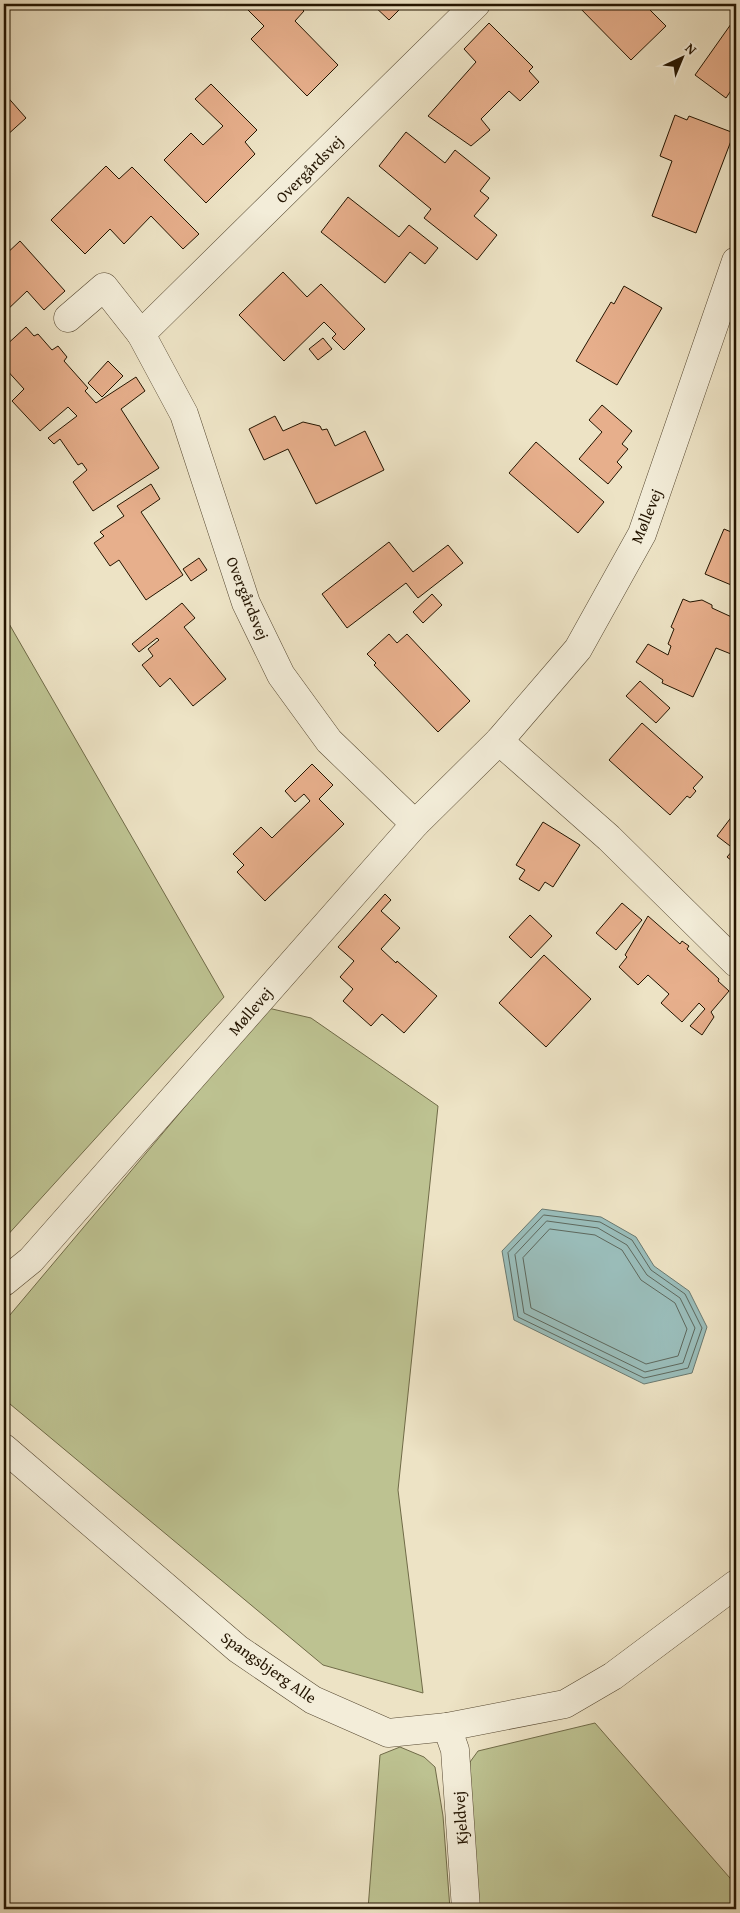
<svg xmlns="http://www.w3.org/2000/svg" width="740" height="1913" font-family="'Gentium Book Plus',serif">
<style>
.green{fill:#bdc291;stroke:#706b48}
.water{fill:#9abdba;stroke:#6a7970}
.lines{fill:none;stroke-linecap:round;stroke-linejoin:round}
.shore{stroke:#5e685d;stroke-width:1}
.building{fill:#e7af8c;stroke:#231400}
.minor-casing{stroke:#564831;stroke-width:29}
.minor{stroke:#f3edd9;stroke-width:28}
.labels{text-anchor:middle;stroke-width:5;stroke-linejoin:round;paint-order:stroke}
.street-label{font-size:16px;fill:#231400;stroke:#f3edd9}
</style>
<rect width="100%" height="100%" fill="#ede3c5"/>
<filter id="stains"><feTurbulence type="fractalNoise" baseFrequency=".004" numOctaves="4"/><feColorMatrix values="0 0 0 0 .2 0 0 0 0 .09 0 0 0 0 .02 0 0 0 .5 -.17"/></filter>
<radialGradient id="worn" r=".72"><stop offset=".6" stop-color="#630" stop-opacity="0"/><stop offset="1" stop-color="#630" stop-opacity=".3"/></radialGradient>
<g class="green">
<polygon points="4,615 224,997 4,1239"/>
<polygon points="268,1008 311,1018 438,1106 398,1490 423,1693 323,1665 4,1399 4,1322"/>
<polygon points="595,1723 736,1885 736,1909 477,1909 467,1793 470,1762 478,1751"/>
<polygon points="400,1747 424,1757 435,1767 443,1816 450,1909 368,1909 380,1755"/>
</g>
<polygon class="water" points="542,1209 601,1217 636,1237 654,1266 689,1291 707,1327 692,1373 644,1384 514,1320 502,1251"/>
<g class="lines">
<g class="shore">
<polygon points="544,1215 600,1222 632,1240 651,1270 685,1294 702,1328 688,1368 644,1378 518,1317 508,1253"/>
<polygon points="547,1221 598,1228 627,1245 647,1275 680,1298 695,1328 683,1363 645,1372 524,1313 515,1255"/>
<polygon points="550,1229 595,1235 622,1250 641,1280 675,1303 687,1329 678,1356 646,1364 531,1308 523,1258"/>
</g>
</g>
<g class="building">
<polygon points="250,4 297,4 304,11 295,21 338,65 307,96 251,39 264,26 246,8"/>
<polygon points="372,4 405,4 389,20"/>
<polygon points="576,4 644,4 666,26 631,60"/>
<polygon points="736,17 736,83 726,98 695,75"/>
<polygon points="489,23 533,67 529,71 539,82 520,101 509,91 481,119 490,130 471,146 428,116 476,62 464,49"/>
<polygon points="211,84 257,130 245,142 255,154 206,203 164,160 191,133 203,145 223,126 195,99"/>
<polygon points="4,93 26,118 5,137 4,135"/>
<polygon points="675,115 687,120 689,116 734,133 696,233 652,216 672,161 660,156"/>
<polygon points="406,132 445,163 455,150 490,178 480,191 489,198 474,216 497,235 477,260 424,218 431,209 379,166"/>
<polygon points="106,166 119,179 132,167 199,234 183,249 151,216 124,244 110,229 85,254 51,220"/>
<polygon points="348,197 399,237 409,225 438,248 425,264 410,252 385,283 321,232"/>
<polygon points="20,241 65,291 44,310 27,291 4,313 4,256"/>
<polygon points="283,272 307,297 321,284 365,329 344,350 332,338 336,334 324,322 284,361 239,315"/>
<polygon points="624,286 662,308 617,385 576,361 611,302 614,304"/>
<polygon points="26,327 34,336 38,334 52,350 58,346 67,357 64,361 88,388 85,391 96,403 136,377 145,391 121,409 159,468 93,511 73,482 87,470 82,463 78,465 60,439 54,444 48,438 77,416 68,407 40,431 12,401 24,389 4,367 4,347"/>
<polygon points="323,338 332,349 318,360 309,349"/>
<polygon points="108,361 123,376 102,397 88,383"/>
<polygon points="602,405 632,431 622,444 628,449 617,462 622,467 608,484 579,459 602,432 589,420"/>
<polygon points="275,416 283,431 303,422 320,426 322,430 327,429 335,446 365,431 384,470 316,504 288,449 264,460 249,429"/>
<polygon points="536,442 604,502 578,533 509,473"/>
<polygon points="151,484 160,499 141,512 183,575 146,600 119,560 110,566 94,543 104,536 100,532 124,516 117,506"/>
<polygon points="724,529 736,534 736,587 705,574"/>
<polygon points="389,542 413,572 448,545 463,563 418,598 406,583 347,628 322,594"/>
<polygon points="199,558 207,570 191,581 183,569"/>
<polygon points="432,594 442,605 423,623 413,612"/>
<polygon points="683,599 690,602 702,600 712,605 712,608 736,619 736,656 716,648 693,697 662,683 663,680 636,662 648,644 668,655 671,646 668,644 674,629 671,627"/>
<polygon points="182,603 195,618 184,627 226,679 193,706 170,678 160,687 142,665 153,656 148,649 159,640 157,638 139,652 132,644"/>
<polygon points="389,634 397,643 407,634 470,701 438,732 374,665 376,663 367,654"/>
<polygon points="640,681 670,708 656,723 626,696"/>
<polygon points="642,723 703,777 693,788 696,791 690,798 687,796 670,815 609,760"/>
<polygon points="312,764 333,785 319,799 344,824 265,901 237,872 244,865 233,854 261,827 272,838 310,801 304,794 295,802 285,791"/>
<polygon points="736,811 736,864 727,857 734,849 717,836"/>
<polygon points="543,822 580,845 553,887 545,882 539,891 519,879 525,870 516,865"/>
<polygon points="385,894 391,900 381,911 400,928 381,949 396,963 397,961 437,996 404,1033 382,1014 371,1026 343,1001 353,989 340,977 354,961 338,947"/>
<polygon points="622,903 642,920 616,950 596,933"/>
<polygon points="530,915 552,936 531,958 509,937"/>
<polygon points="648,916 680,944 682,941 689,946 687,949 719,979 718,981 729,991 711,1012 714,1017 702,1035 690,1026 705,1009 699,1003 682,1022 661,1003 669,994 648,975 638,985 619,967 627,957 625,955"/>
<polygon points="544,955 591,999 546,1047 499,1003"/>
</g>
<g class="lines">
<defs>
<g id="minor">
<polyline points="68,318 104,287 141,334"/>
<polyline points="499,741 609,838 736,963"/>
<polyline points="415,824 329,741 281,675 246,603 184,414 141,334 476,4"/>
<polyline points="4,1282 31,1260 415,824 499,741 578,649 642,534 736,261"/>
<polyline points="4,1448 238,1649 313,1700 388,1733 447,1727 565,1704 613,1676 736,1584"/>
<polyline points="447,1727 455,1750 466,1909"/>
</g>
</defs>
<use href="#minor" class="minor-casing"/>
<use href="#minor" class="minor"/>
</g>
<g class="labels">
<g class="street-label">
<text transform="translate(309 169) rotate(-45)" y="6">Overgårdsvej</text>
<text transform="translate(646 516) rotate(-68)" y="6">Møllevej</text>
<text transform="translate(248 598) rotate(68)" y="6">Overgårdsvej</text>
<text transform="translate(250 1011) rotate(-49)" y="6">Møllevej</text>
<text transform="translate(269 1667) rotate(35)" y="6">Spangsbjerg Alle</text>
<text transform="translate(460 1818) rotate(-94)" y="6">Kjeldvej</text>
</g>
</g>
<rect width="740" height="1913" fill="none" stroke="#ede3c5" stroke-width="20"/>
<rect x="5" y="5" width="730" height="1903" fill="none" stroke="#231400" stroke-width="2.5"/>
<rect x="10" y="10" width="720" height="1893" fill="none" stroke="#231400"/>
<g transform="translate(682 58) rotate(44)" stroke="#f3edd9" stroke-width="4" paint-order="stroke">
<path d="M0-4L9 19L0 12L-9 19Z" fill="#231400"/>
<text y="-8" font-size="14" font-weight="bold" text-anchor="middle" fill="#231400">N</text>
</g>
<rect width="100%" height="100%" filter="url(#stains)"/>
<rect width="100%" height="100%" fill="url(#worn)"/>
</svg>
